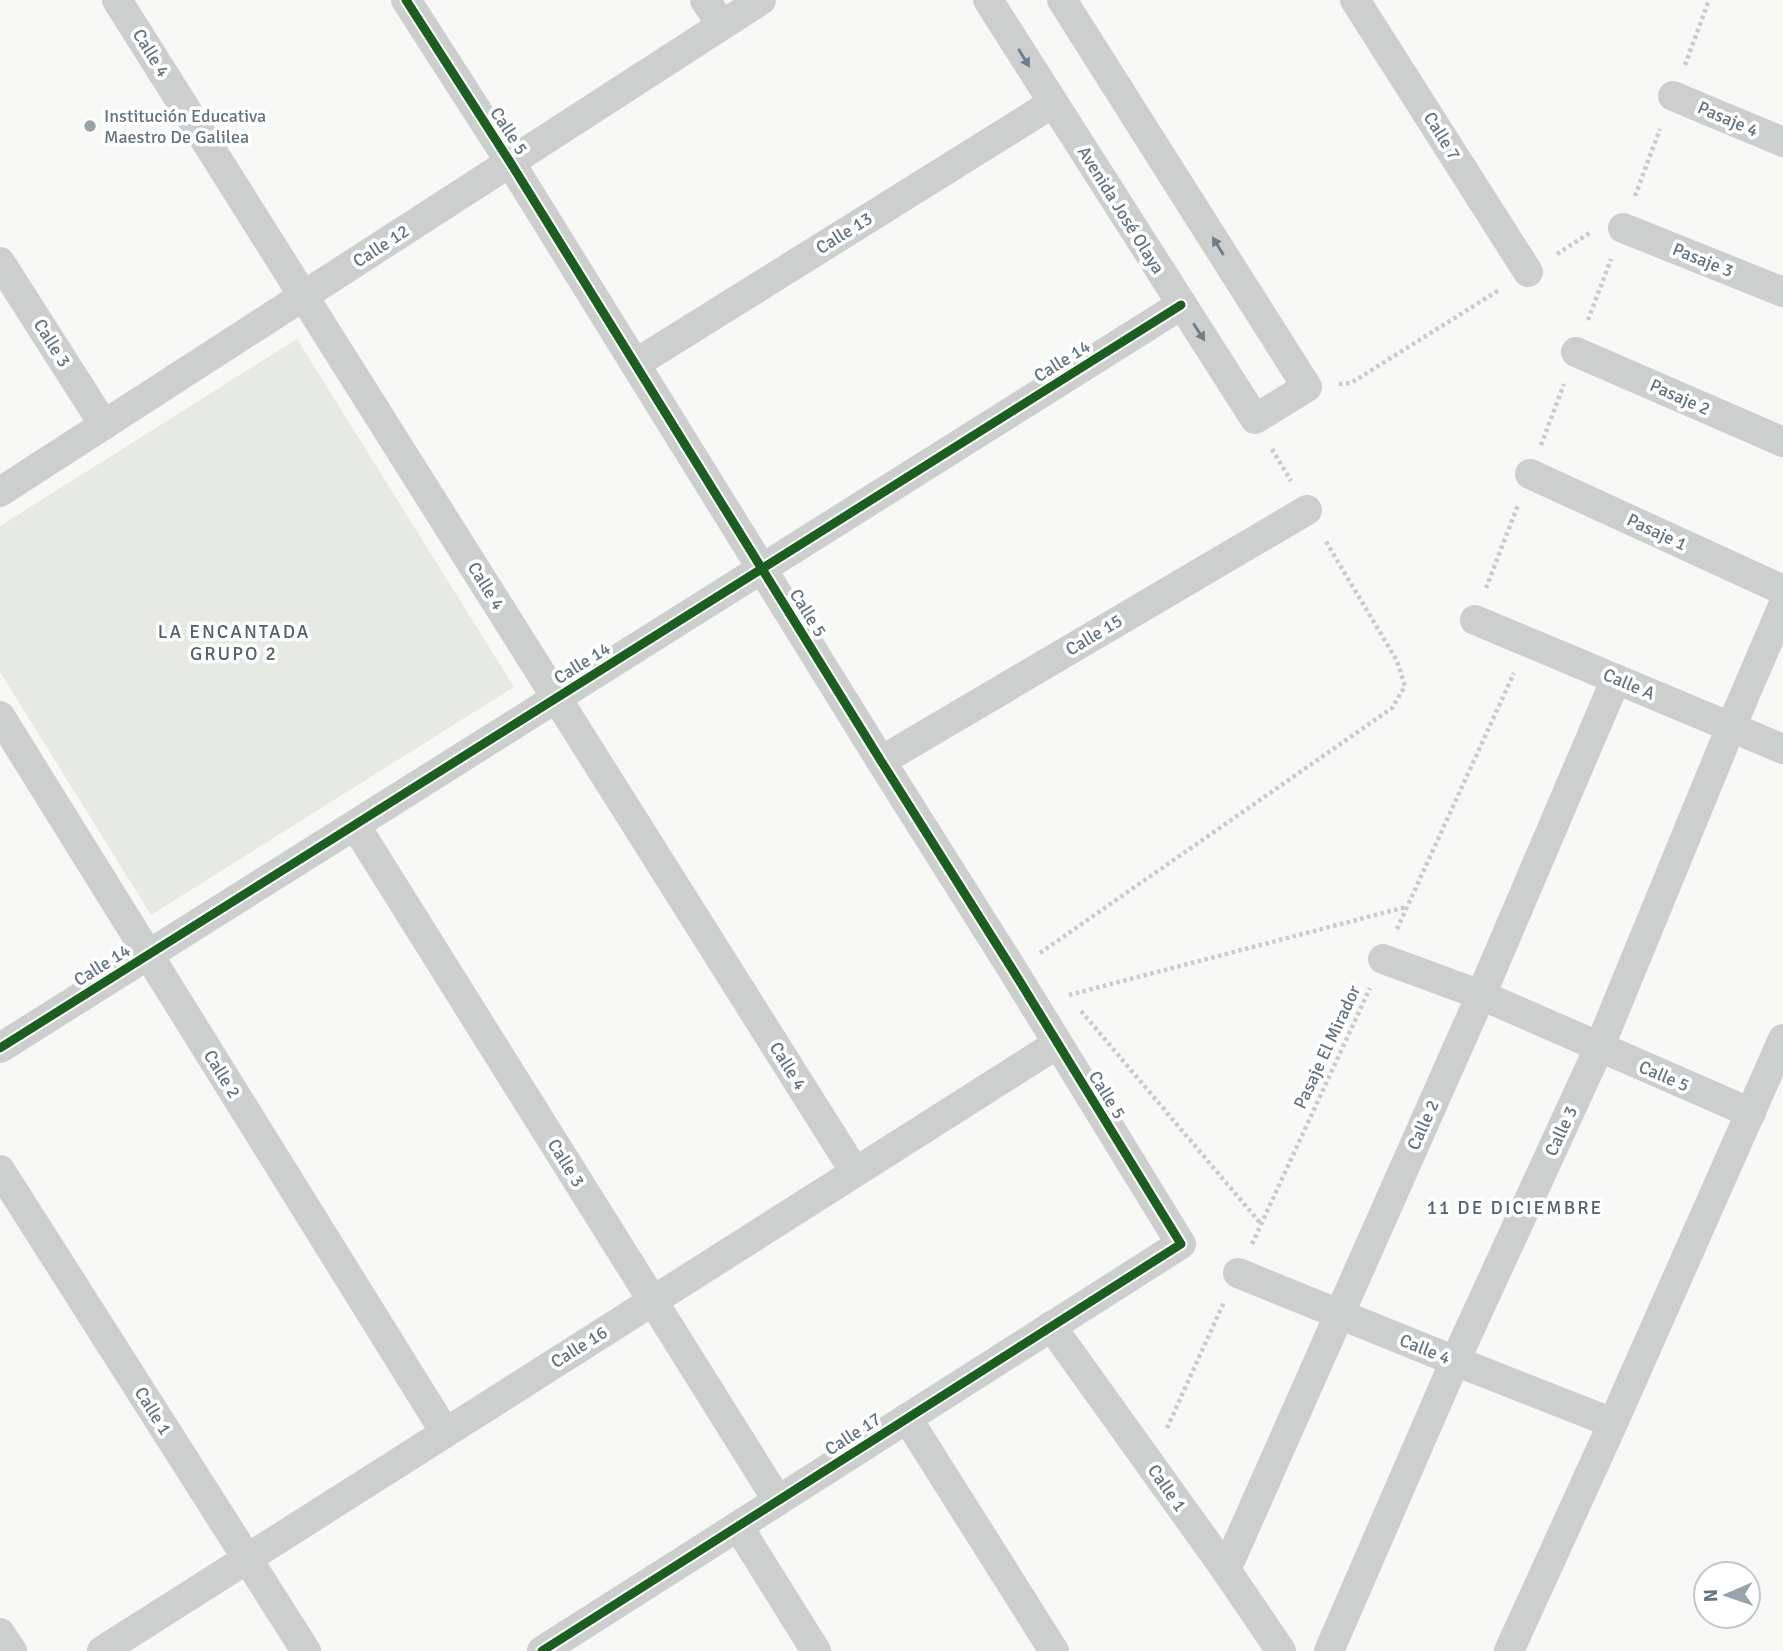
<svg xmlns="http://www.w3.org/2000/svg" width="1783" height="1651" font-family="Signika,sans-serif">
<style>
.green{fill:#e7eae4}
.lines{fill:none;stroke-linecap:round;stroke-linejoin:round}
.path{stroke:#cacbcc;stroke-width:4.5;stroke-dasharray:3.5 3.5;stroke-linecap:butt}
.minor{stroke:#cdcece;stroke-width:30}
.cycleway-casing{stroke:#fff;stroke-width:13}
.cycleway{stroke:#1b5e20;stroke-width:9}
.oneway{fill:#6e7e89}
.poi-dot{fill:#98a3aa;stroke:#fff;stroke-width:2.5}
.labels{text-anchor:middle;stroke-width:7;stroke-linejoin:round;paint-order:stroke}
.street-label{font-size:18px;fill:#647581;stroke:#fff}
.poi-label{font-size:18px;fill:#647581;stroke:#fff;text-anchor:start}
.neighbourhood-label{font-size:19px;letter-spacing:2px;fill:#56636c;stroke:#fff}
</style>
<rect width="100%" height="100%" fill="#f8f8f7"/>
<polygon class="green" points="297,339 514,687 151,915 0,672 0,526"/>
<g class="lines">
<g class="path">
<polyline points="1685,65 1709,0"/>
<polyline points="1635,196 1660,129"/>
<polyline points="1557,254 1591,232"/>
<polyline points="1588,320 1611,259"/>
<polyline points="1339,384 1351,383 1499,290"/>
<polyline points="1541,445 1564,384"/>
<polyline points="1272,449 1291,481"/>
<polyline points="1486,588 1518,505"/>
<polyline points="1397,929 1514,673"/>
<polyline points="1040,953 1392,708 1405,686 1397,661 1325,540"/>
<polyline points="1069,995 1406,907"/>
<polyline points="1081,1011 1261,1224"/>
<polyline points="1252,1244 1370,988"/>
<polyline points="1167,1428 1224,1302"/>
</g>
<g class="minor">
<polyline points="117,0 855,1172"/>
<polyline points="406,0 510,162 881,761 1014,972 1181,1244 542,1651"/>
<polyline points="705,0 722,25"/>
<polyline points="988,0 1255,419 1307,387 1062,0"/>
<polyline points="1355,0 1528,272"/>
<polyline points="1673,96 1783,142"/>
<polyline points="1623,228 1783,292"/>
<polyline points="0,262 104,425"/>
<polyline points="1576,352 1783,442"/>
<polyline points="635,364 1053,103"/>
<polyline points="1530,474 1783,590"/>
<polyline points="0,492 761,0"/>
<polyline points="1475,620 1783,749"/>
<polyline points="0,716 445,1432"/>
<polyline points="881,761 1307,510"/>
<polyline points="355,825 778,1501"/>
<polyline points="1383,959 1481,995 1751,1113"/>
<polyline points="0,1048 1181,305"/>
<polyline points="0,1170 306,1651"/>
<polyline points="1238,1273 1455,1361 1613,1423"/>
<polyline points="1051,1326 1226,1570 1281,1651"/>
<polyline points="907,1418 1054,1651"/>
<polyline points="738,1526 816,1651"/>
<polyline points="1226,1570 1481,995 1616,679"/>
<polyline points="0,1633 12,1651"/>
<polyline points="102,1651 1057,1044"/>
<polyline points="1329,1651 1455,1361 1599,1048 1731,727 1783,606"/>
<polyline points="1509,1651 1613,1423 1783,1039"/>
</g>
<defs>
<g id="cycleway">
<polyline points="406,0 510,162 881,761 1014,972 1181,1244 542,1651"/>
<polyline points="0,1048 1181,305"/>
</g>
</defs>
<use href="#cycleway" class="cycleway-casing"/>
<use href="#cycleway" class="cycleway"/>
</g>
<defs><path id="oneway-solid" d="M-6-.8H1V-3.2L6.5 0L1 3.2V.8H-6Z" transform="scale(1.75)"/></defs>
<g class="oneway">
<use href="#oneway-solid" transform="translate(1024 58) rotate(58)"/>
<use href="#oneway-solid" transform="translate(1218 246) rotate(-122)"/>
<use href="#oneway-solid" transform="translate(1199 332) rotate(57)"/>
</g>
<circle class="poi-dot" cx="90" cy="126" r="7"/>
<g class="labels">
<g class="street-label">
<text transform="translate(151 53) rotate(58)" y="6">Calle 4</text>
<text transform="translate(1728 119) rotate(23)" y="6">Pasaje 4</text>
<text transform="translate(509 131) rotate(57)" y="6">Calle 5</text>
<text transform="translate(1442 136) rotate(58)" y="6">Calle 7</text>
<text transform="translate(1121 210) rotate(58)" y="6">Avenida José Olaya</text>
<text transform="translate(844 233) rotate(-32)" y="6">Calle 13</text>
<text transform="translate(381 246) rotate(-33)" y="6">Calle 12</text>
<text transform="translate(1703 260) rotate(22)" y="6">Pasaje 3</text>
<text transform="translate(52 343) rotate(58)" y="6">Calle 3</text>
<text transform="translate(1062 361) rotate(-32)" y="6">Calle 14</text>
<text transform="translate(1680 397) rotate(24)" y="6">Pasaje 2</text>
<text transform="translate(1657 532) rotate(25)" y="6">Pasaje 1</text>
<text transform="translate(486 586) rotate(58)" y="6">Calle 4</text>
<text transform="translate(808 613) rotate(58)" y="6">Calle 5</text>
<text transform="translate(1094 635) rotate(-31)" y="6">Calle 15</text>
<text transform="translate(582 663) rotate(-32)" y="6">Calle 14</text>
<text transform="translate(1629 684) rotate(23)" y="6">Calle A</text>
<text transform="translate(102 965) rotate(-32)" y="6">Calle 14</text>
<text transform="translate(1327 1047) rotate(-65)" y="6">Pasaje El Mirador</text>
<text transform="translate(788 1066) rotate(58)" y="6">Calle 4</text>
<text transform="translate(222 1074) rotate(58)" y="6">Calle 2</text>
<text transform="translate(1664 1076) rotate(23)" y="6">Calle 5</text>
<text transform="translate(1107 1095) rotate(58)" y="6">Calle 5</text>
<text transform="translate(1423 1125) rotate(-66)" y="6">Calle 2</text>
<text transform="translate(1561 1131) rotate(-65)" y="6">Calle 3</text>
<text transform="translate(566 1163) rotate(58)" y="6">Calle 3</text>
<text transform="translate(579 1347) rotate(-32)" y="6">Calle 16</text>
<text transform="translate(1425 1349) rotate(22)" y="6">Calle 4</text>
<text transform="translate(153 1411) rotate(58)" y="6">Calle 1</text>
<text transform="translate(853 1434) rotate(-33)" y="6">Calle 17</text>
<text transform="translate(1167 1488) rotate(55)" y="6">Calle 1</text>
</g>
<g class="poi-label">
<text x="104" y="122">Institución Educativa<tspan x="104" dy="21">Maestro De Galilea</tspan></text>
</g>
<g class="neighbourhood-label">
<text x="234" y="638">LA ENCANTADA<tspan x="234" dy="22">GRUPO 2</tspan></text>
<text x="1515" y="1214">11 DE DICIEMBRE</text>
</g>
</g>
<g transform="translate(1727 1595) rotate(268)"><circle r="33" fill="#ffffff" stroke="#c1c8cd" stroke-width="2"/>
<path d="M0-5L12 26L0 18L-12 26Z" fill="#98a3aa"/>
<text y="-10" font-size="19" font-weight="bold" text-anchor="middle" fill="#647581">N</text>
</g>
</svg>
